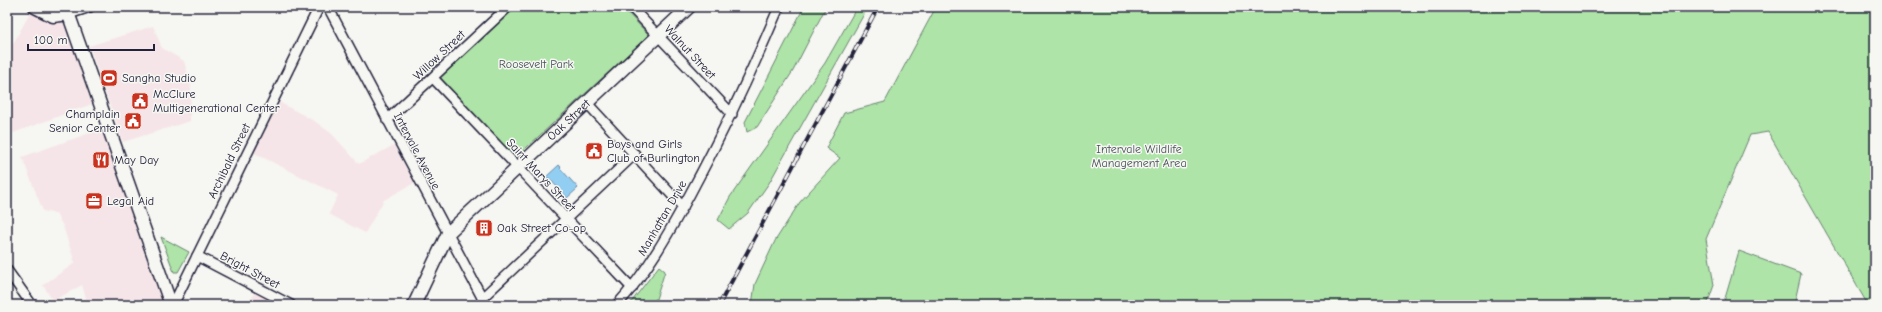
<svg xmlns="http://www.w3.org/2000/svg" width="1882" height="312" font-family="'Comic Neue',sans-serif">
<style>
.built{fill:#f6e5e8}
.green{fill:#aee4a7;stroke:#688371}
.water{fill:#91cef1;stroke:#6589a8}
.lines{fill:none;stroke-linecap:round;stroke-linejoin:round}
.street-casing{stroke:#22223b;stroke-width:12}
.secondary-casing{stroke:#22223b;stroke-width:15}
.street{stroke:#f6f6f2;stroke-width:9}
.secondary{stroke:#f6f6f2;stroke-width:12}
.rail-casing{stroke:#22223b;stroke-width:4}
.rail{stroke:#f6f6f2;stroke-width:2.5;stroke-dasharray:8;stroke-linecap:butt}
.labels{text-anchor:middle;stroke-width:3;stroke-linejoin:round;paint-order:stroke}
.street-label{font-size:12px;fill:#22223b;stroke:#f6f6f2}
.park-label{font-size:12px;fill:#455256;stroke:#f6f6f2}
.poi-label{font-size:12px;fill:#22223b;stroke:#f6f6f2;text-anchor:start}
</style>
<rect width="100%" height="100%" fill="#f6f6f2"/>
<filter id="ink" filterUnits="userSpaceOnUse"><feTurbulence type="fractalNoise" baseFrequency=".025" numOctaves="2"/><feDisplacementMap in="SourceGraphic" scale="8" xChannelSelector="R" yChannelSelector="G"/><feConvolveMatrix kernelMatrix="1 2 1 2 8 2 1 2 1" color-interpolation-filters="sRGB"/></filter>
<g filter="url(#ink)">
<g class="built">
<polygon points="23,7 58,7 92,104 13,133 7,118 7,55 31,11"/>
<polygon points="153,26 162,48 184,61 191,86 190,121 123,142 89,46"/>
<polygon points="279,102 316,122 332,134 359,164 394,145 414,183 384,200 365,233 329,214 338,195 254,153"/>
<polygon points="101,129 163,305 88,305 82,285 53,301 43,285 75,263 63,226 56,214 43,211 22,157"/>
<polygon points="255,292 280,305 249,305"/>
</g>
<g class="green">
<polygon points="515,7 622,7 649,35 514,159 439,77"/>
<polygon points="804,7 826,7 793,71 757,127 747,132 745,122"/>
<polygon points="857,7 868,7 769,183 748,213 729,229 718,220 730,197 825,63"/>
<polygon points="936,7 1875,7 1875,305 1868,305 1768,132 1750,135 1706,239 1714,285 1707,305 752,305 755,284 775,241 800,202 840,158 826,148 844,113 885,102"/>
<polygon points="161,237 189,252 178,272 174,272"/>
<polygon points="1739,251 1801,274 1794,305 1723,305"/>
<polygon points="659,266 665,271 654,305 629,305"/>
</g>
<polygon class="water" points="559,165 561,167 560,168 578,188 567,198 549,178 548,179 546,177"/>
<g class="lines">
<defs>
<g id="street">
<polyline points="328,7 486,305"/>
<polyline points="631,7 732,114"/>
<polyline points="69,14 90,7"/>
<polyline points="433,78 632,288"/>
<polyline points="587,103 683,207"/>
<polyline points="387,120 508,7"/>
<polyline points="197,256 291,305"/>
<polyline points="7,270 32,305"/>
<polyline points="482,298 635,154"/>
<polyline points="173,305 319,7"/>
<path d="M617,305c30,-33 52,-72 73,-111 33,-61 62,-123 89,-187"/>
</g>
<g id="secondary">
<polyline points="35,7 53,16 69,14"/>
<polyline points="66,7 171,305"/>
<path id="s1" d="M414,305l34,-72 241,-226"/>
</g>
</defs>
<use href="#street" class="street-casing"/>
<use href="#secondary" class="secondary-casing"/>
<use href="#street" class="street"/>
<use href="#secondary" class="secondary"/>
<defs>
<polyline id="rail" points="719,305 878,7"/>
</defs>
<use href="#rail" class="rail-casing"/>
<use href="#rail" class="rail"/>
</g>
</g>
<defs>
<symbol id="stadium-square" viewBox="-11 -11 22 22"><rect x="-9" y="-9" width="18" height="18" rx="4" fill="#c8321e" stroke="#f6f6f2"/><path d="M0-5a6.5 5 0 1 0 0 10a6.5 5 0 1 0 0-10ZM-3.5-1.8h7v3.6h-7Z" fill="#fff"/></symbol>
<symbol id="civic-square" viewBox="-11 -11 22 22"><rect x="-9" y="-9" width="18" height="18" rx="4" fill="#c8321e" stroke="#f6f6f2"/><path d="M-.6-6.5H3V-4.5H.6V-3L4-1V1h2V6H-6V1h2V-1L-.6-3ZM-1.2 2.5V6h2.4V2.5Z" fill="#fff"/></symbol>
<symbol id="restaurant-square" viewBox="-11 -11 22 22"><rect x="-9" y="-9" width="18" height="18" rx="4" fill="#c8321e" stroke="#f6f6f2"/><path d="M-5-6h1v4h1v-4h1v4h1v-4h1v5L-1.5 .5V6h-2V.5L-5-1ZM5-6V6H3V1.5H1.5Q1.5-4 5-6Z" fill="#fff"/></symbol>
<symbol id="office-square" viewBox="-11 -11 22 22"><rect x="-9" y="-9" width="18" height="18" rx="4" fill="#c8321e" stroke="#f6f6f2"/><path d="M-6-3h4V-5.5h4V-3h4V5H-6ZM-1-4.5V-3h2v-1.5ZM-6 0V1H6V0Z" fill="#fff"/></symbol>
<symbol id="building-square" viewBox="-11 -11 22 22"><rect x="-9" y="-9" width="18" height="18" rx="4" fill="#c8321e" stroke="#f6f6f2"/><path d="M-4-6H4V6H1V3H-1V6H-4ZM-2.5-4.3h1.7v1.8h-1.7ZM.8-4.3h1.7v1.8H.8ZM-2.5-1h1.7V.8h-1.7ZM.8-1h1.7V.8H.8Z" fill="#fff"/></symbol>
</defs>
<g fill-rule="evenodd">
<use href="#stadium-square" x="99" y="68" width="20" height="20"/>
<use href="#civic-square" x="130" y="91" width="20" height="20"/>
<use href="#civic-square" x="123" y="111" width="20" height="20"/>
<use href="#civic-square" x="584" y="141" width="20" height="20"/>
<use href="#restaurant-square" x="91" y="150" width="20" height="20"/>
<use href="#office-square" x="84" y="191" width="20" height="20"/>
<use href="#building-square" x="474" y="218" width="20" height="20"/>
</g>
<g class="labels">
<g class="street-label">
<text transform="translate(690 52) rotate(47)" y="4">Walnut Street</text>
<text transform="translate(439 55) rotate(-43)" y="4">Willow Street</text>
<text dy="4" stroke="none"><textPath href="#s1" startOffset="245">Oak Street</textPath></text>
<text transform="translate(417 151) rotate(62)" y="4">Intervale Avenue</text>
<text transform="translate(229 161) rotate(-64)" y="4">Archibald Street</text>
<text transform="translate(541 175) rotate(47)" y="4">Saint Marys Street</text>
<text transform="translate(662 218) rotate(-60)" y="4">Manhattan Drive</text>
<text transform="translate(250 270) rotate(28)" y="4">Bright Street</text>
</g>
<g class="park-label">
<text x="536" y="68">Roosevelt Park</text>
<text x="1139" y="153">Intervale Wildlife<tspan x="1139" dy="14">Management Area</tspan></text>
</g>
<g class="poi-label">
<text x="122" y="82">Sangha Studio</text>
<text x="153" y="98">McClure<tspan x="153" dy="14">Multigenerational Center</tspan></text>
<text x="120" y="118" text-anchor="end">Champlain<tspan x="120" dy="14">Senior Center</tspan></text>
<text x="607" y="148">Boys and Girls<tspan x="607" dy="14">Club of Burlington</tspan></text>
<text x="114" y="164">May Day</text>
<text x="107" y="205">Legal Aid</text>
<text x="497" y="232">Oak Street Co-op</text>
</g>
</g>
<rect width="1882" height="312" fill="none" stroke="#f6f6f2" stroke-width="24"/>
<rect x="12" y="12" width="1858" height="288" fill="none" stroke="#22223b" stroke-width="1.5" filter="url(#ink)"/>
<path d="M28 44v6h126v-6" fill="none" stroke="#22223b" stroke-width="2"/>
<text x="34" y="44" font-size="12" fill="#22223b" stroke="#f6f6f2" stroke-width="3" paint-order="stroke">100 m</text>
</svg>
